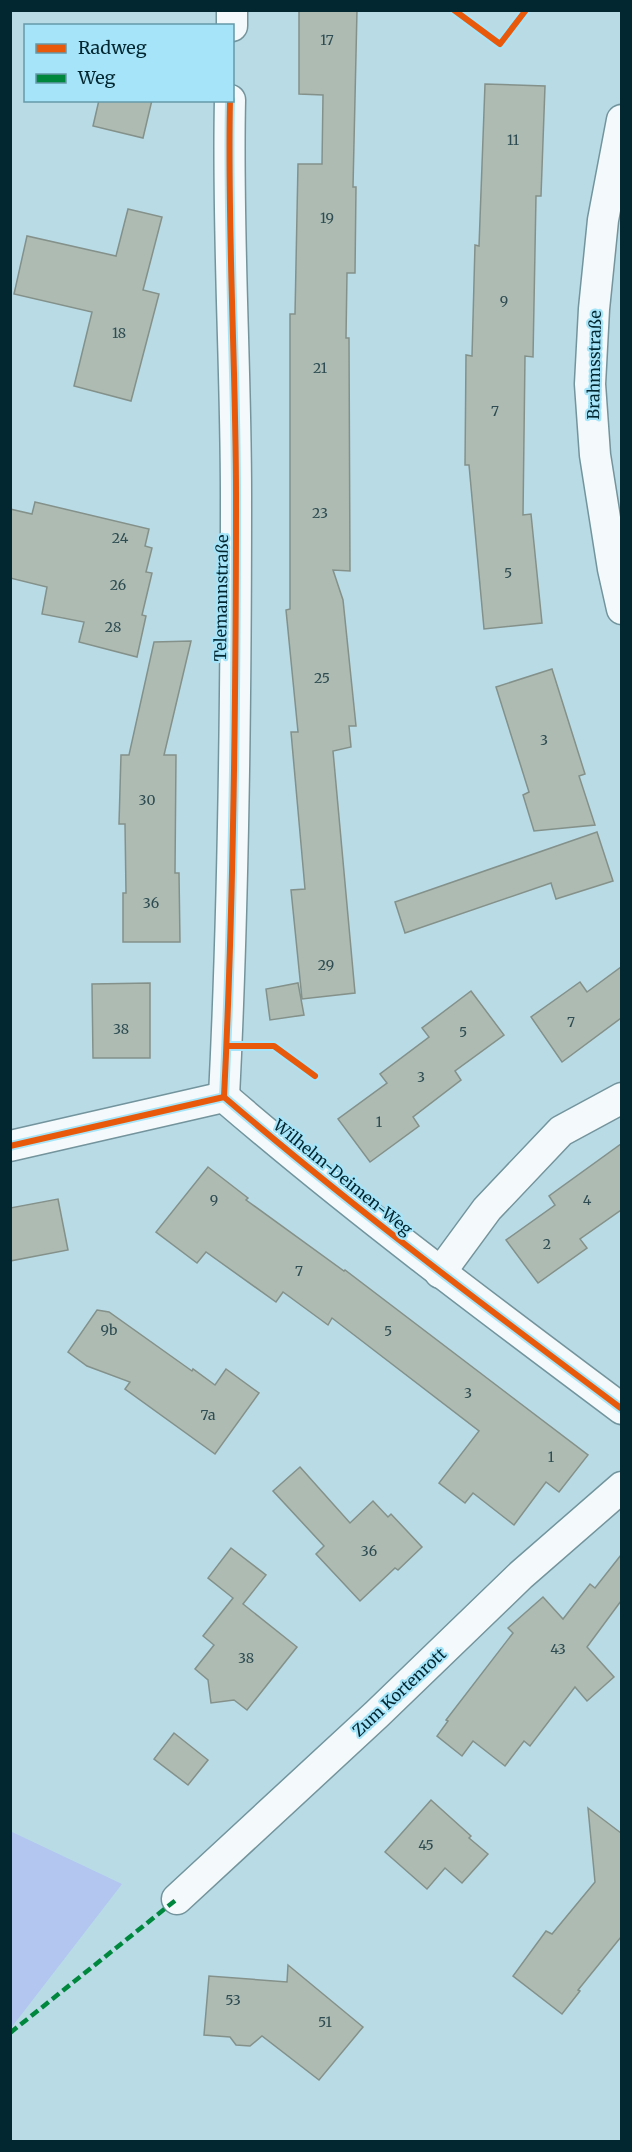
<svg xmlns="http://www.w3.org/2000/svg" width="632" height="2152" font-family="Merriweather,serif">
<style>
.green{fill:#b2c6f0}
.building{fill:#adbbb3;stroke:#84918a;stroke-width:1.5}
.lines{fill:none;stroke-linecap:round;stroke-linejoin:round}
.minor-casing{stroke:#73949d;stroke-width:33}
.minor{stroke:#f4fafb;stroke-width:30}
.quiet{stroke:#00873e;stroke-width:4.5;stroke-dasharray:9 4.5;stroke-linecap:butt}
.cycleway-casing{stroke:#a6e5f9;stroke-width:10}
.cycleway{stroke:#e8590c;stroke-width:6}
.labels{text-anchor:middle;stroke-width:4.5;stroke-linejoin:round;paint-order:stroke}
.number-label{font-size:14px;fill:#2e4c51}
.street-label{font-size:16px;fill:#032730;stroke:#a6e5f9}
</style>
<rect width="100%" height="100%" fill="#b9dbe6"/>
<polygon class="green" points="10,1831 122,1884 11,2028 10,2028"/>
<g class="building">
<polygon points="299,10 357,10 353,187 356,187 355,273 347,273 346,338 349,338 350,571 333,570 343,600 356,726 349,726 351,747 333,751 355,993 302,999 291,890 305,889 291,732 298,732 286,610 290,609 290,314 295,314 298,164 322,164 323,95 299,94"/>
<polygon points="485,84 545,86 541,196 536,196 533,357 525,356 523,515 531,514 542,623 484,629 469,465 465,465 466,355 472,356 475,245 479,246"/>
<polygon points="99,100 152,100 143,138 93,126"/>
<polygon points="128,209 162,217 143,290 159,294 131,401 74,386 92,312 14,294 27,236 116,256"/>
<polygon points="35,502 149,529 145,546 152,548 146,572 152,573 142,615 146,616 137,657 79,642 84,622 42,614 47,587 10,578 10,509 32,514"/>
<polygon points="191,641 164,755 176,755 175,873 179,873 180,942 123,942 123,893 126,893 125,824 119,824 121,755 129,755 154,642"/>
<polygon points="552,669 585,774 579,776 595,825 534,831 523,795 529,792 496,687"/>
<polygon points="597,832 613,881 556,899 551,883 405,933 395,902"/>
<polygon points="621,967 621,1018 562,1062 531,1017 580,982 587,992"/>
<polygon points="150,983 150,1058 93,1058 92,984"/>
<polygon points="298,983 304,1015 270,1020 266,989"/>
<polygon points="471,991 504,1035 455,1071 461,1080 413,1117 419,1126 370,1162 338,1119 387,1083 380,1074 429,1037 422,1028"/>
<polygon points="621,1144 621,1210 580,1239 587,1248 538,1283 506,1240 555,1205 549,1196"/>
<polygon points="208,1167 248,1198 246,1200 344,1271 345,1270 588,1455 559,1492 546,1482 514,1525 473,1493 465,1503 439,1483 479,1431 332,1318 328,1325 283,1292 276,1302 206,1252 197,1263 156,1232"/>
<polygon points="58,1199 68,1250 10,1261 10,1208"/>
<polygon points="97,1310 109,1312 192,1371 193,1369 215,1385 226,1369 259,1393 215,1454 125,1389 130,1382 87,1366 68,1352"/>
<polygon points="300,1467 350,1523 373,1501 388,1517 391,1514 422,1547 398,1570 395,1568 360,1601 316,1554 324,1546 273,1491"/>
<polygon points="231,1548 266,1575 243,1604 297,1647 247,1710 234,1700 211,1703 208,1680 195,1669 214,1645 203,1636 233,1598 208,1578"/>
<polygon points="621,1555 621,1601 587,1647 614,1677 587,1701 575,1687 530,1746 524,1741 505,1766 473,1741 462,1756 437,1736 448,1721 446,1720 513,1633 508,1628 543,1597 563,1619 590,1584 595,1588"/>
<polygon points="174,1733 208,1760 188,1785 154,1759"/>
<polygon points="431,1800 471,1836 469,1838 488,1854 462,1883 445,1868 427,1889 385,1852"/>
<polygon points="588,1808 621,1833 621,1937 578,1990 580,1991 562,2014 513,1976 546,1931 552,1934 595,1882"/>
<polygon points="288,1965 363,2027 319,2080 262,2036 250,2046 236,2045 230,2037 204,2035 209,1976 287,1982"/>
</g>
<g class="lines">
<defs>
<g id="minor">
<polyline points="232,26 232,10"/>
<polyline points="622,120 603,220 594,309 590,384 595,455 613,569 622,609"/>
<path d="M224,1097c10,-200 12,-401 12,-601 0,-132 -9,-264 -6,-396"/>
<path d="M10,1146l214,-49c128,110 263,211 398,312"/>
<polyline points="440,1273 487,1209 561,1131 622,1098"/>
<polyline points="177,1899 377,1714 521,1575 622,1487"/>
</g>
</defs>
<use href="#minor" class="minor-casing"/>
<use href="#minor" class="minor"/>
<polyline class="quiet" points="10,2033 177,1899"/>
<defs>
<g id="cycleway">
<polyline points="454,10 500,44 526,10"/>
<polyline points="227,1046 274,1046 315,1076"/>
<path d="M224,1097c10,-200 12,-401 12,-601 0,-132 -9,-264 -6,-396"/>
<path d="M10,1146l214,-49c128,110 263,211 398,312"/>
</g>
</defs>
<use href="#cycleway" class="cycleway-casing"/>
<use href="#cycleway" class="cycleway"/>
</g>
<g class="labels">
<g class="number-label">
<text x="327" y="45">17</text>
<text x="513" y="145">11</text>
<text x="327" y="223">19</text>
<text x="504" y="306">9</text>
<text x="119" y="338">18</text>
<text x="320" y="373">21</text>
<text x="495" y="416">7</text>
<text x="320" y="518">23</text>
<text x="120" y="543">24</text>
<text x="508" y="578">5</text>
<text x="118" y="590">26</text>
<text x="113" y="632">28</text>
<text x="322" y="683">25</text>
<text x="544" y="745">3</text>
<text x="147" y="805">30</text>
<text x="151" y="908">36</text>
<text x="326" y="970">29</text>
<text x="571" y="1027">7</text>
<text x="121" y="1034">38</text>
<text x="463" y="1037">5</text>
<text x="421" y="1082">3</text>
<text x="379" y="1127">1</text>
<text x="214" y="1205">9</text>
<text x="587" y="1205">4</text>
<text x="547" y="1249">2</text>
<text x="299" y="1276">7</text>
<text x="109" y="1335">9b</text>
<text x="388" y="1336">5</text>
<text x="468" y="1398">3</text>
<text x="208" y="1420">7a</text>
<text x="551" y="1462">1</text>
<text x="369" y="1556">36</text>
<text x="558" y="1654">43</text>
<text x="246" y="1663">38</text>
<text x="426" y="1850">45</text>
<text x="233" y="2005">53</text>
<text x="325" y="2027">51</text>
</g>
<g class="street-label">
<text transform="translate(594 365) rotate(-89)" y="6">Brahmsstraße</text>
<text transform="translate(221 598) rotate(-89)" y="6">Telemannstraße</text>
<text transform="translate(343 1177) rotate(39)" y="6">Wilhelm-Deimen-Weg</text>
<text transform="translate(399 1692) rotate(-43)" y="6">Zum Kortenrott</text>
</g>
</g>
<rect width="632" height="2152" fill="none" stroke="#032730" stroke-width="24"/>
<rect x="24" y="24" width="210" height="78" fill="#a6e5f9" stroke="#6599a9" stroke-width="1.5"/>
<rect x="36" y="44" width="30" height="9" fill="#e8590c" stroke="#6599a9" stroke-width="1.5"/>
<text x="78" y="54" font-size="18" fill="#032730">Radweg</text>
<rect x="36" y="74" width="30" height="9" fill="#00873e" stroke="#6599a9" stroke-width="1.5"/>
<text x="78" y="84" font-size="18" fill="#032730">Weg</text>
</svg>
